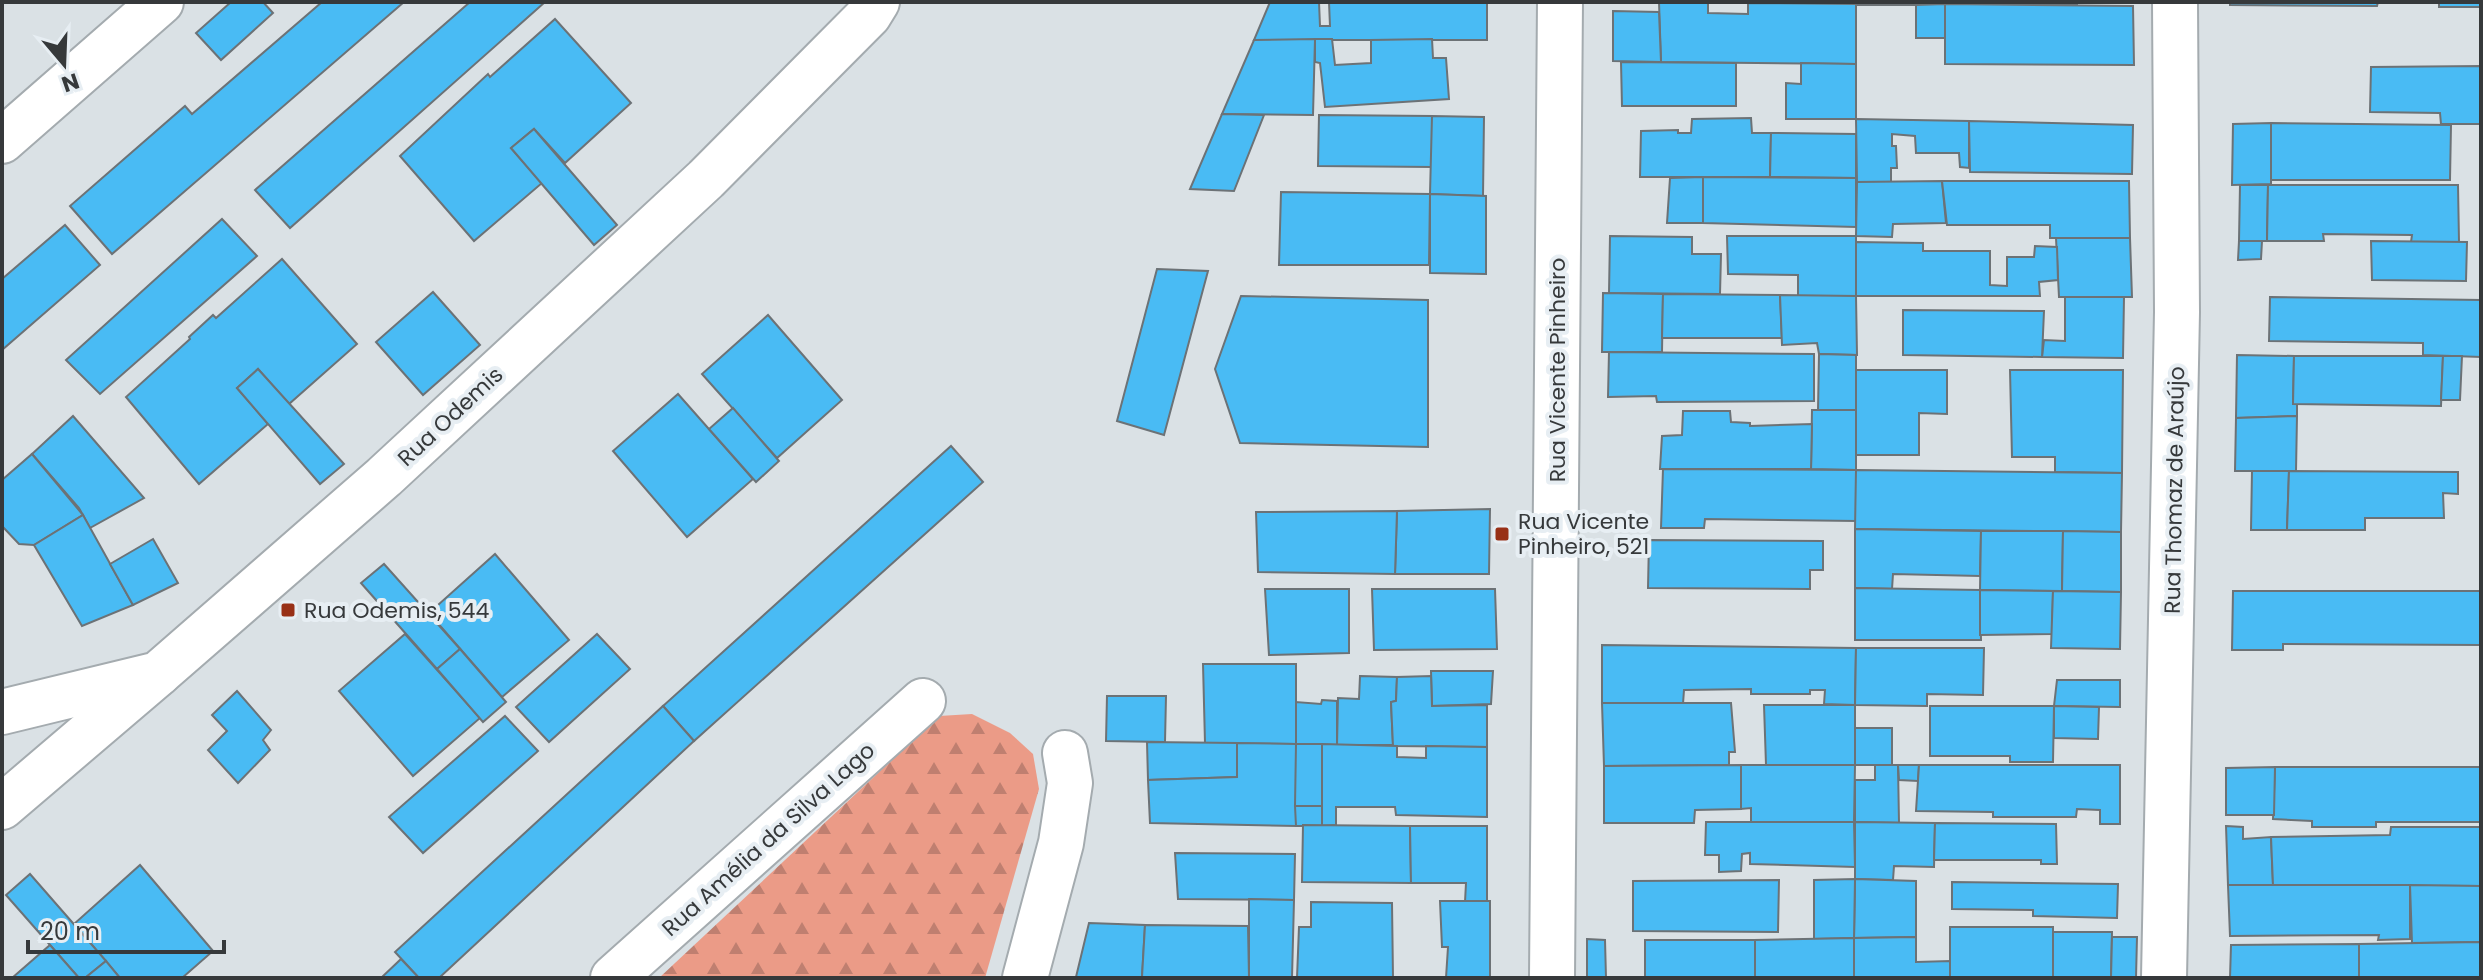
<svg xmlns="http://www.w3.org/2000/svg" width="2483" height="980" font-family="Poppins,sans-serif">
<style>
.forest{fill:url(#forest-firs)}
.building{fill:#49bbf4;stroke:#6c7276;stroke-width:2}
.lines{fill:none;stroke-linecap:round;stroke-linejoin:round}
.minor-casing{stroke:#a4abaf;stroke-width:48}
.tertiary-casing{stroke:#a4abaf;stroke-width:48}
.minor{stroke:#fff;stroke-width:44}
.tertiary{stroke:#fff;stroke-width:44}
.poi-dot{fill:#983016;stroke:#e7eef3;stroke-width:3}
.labels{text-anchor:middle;stroke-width:8;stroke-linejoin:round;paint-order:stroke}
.street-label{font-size:22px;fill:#36393b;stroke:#e7eef3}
.poi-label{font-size:22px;fill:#36393b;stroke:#e7eef3;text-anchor:start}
</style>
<defs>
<pattern id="forest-firs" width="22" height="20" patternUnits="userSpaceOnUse" patternTransform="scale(2)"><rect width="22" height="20" fill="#eb9b87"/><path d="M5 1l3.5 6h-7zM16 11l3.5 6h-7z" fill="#bf7f70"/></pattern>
</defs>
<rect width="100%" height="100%" fill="#dae1e5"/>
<polygon class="forest" points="972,714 1010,733 1033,754 1039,789 985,978 659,978 939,716"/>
<g class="building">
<polygon points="231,2 263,2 273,13 221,60 196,33"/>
<polygon points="322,2 404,2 112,254 70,206 185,106 192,114"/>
<polygon points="470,2 545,2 290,228 255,190"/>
<polygon points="1270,2 1319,2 1320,26 1330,26 1329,2 1487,2 1487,40 1254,40"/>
<polygon points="1659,2 1708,3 1708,13 1748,14 1748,3 1856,4 1856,64 1661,62"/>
<rect x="1856" y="2" width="60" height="3"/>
<rect x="1953" y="2" width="124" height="3"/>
<polygon points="2230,2 2378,2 2377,6 2230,5"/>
<rect x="2439" y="2" width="42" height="5"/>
<polygon points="1945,4 2133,6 2134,65 1945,64"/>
<polygon points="1945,4 1945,38 1916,38 1916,5"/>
<polygon points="1613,11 1659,12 1661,62 1613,61"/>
<polygon points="555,19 631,103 565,163 534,129 511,148 542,183 474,241 400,156 488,74 490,77"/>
<polygon points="1315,39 1332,39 1335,65 1371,63 1371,40 1432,39 1433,58 1446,58 1449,99 1325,107 1320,63 1315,62"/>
<polygon points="1315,39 1313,115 1222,114 1254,40"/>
<polygon points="1621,62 1736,63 1736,106 1622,106"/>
<polygon points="1801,63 1856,64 1856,119 1786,119 1786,83 1801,84"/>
<polygon points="2481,66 2481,124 2441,124 2440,113 2370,112 2371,67"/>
<polygon points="1222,114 1264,115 1234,191 1190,189"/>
<polygon points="1319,115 1432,116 1432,167 1318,166"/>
<polygon points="1432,116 1484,117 1483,196 1430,194"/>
<polygon points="1751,118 1752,133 1771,133 1770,177 1640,177 1641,131 1678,130 1678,133 1691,133 1692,119"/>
<polygon points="1856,119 1969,121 1969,168 1960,167 1959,153 1916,153 1915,136 1892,134 1892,146 1896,146 1897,168 1891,168 1891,182 1857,182"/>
<polygon points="1969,121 2133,125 2132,174 1970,172"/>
<polygon points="2271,123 2451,125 2450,180 2271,180"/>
<polygon points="2271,123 2271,184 2232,185 2233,124"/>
<polygon points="534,129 617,225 594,245 511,148"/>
<polygon points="1771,133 1856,134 1856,178 1770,177"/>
<polygon points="1703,177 1856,178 1856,227 1703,223"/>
<polygon points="1703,177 1703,223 1667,223 1670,178"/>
<polygon points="1942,181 1946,223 1893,224 1892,237 1856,236 1857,182"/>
<polygon points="1942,181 2129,181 2130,238 2050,238 2050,225 1947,225"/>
<polygon points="2240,185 2268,185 2267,241 2239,241"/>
<polygon points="2268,185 2458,185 2459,242 2411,242 2412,235 2323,234 2324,241 2267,241"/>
<polygon points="1281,192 1430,194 1429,265 1279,265"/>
<polygon points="1430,194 1486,196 1486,274 1430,273"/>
<polygon points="222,219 257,256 100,394 66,360"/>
<polygon points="65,225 100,265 2,350 2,279"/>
<polygon points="1610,236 1692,237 1692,254 1721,254 1720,294 1609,293"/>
<polygon points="1727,236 1856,236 1856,296 1798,296 1798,275 1728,274"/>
<polygon points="2056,238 2130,238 2132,297 2059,297"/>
<polygon points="2239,241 2262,241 2261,259 2238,260"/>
<polygon points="2371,241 2467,242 2466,281 2372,280"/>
<polygon points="1856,242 1923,243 1923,251 1990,251 1990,285 2007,286 2007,257 2034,257 2035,246 2057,247 2058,280 2039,282 2040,296 1856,296"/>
<polygon points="282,259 357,344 289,404 258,369 237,388 268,424 199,484 126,397 190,339 189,337 213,315 216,318"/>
<polygon points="1157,269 1208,271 1164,435 1117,421"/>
<polygon points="433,292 480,345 423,395 376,342"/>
<polygon points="1603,293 1663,294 1662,352 1602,352"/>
<polygon points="1663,294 1780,295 1782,338 1662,338"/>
<polygon points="1780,295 1856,296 1857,355 1819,354 1817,343 1782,345"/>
<polygon points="1241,296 1428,300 1428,447 1240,443 1215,369"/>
<polygon points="2065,297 2124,297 2123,358 2042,357 2044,340 2065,341"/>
<polygon points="2270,297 2481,300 2481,357 2423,355 2423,343 2269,341"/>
<polygon points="1903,310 2044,311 2042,357 1903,355"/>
<polygon points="768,315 842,400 777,458 702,374"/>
<polygon points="1609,352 1814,354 1814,401 1657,402 1656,396 1608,397"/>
<polygon points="1819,354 1856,355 1856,410 1818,411"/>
<polygon points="2237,355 2294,356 2293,404 2297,404 2297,416 2236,418"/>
<polygon points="2294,356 2443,356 2441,406 2293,404"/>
<polygon points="2443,356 2462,356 2460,400 2441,400"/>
<polygon points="258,369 344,464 320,484 237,388"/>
<polygon points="1856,370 1947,370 1947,414 1919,413 1919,455 1856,455"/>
<polygon points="2010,370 2123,370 2122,473 2055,472 2055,457 2012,457"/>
<polygon points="678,394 753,479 687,537 613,451"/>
<polygon points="733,408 779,461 756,482 709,429"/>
<polygon points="1812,410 1856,410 1856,470 1811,469"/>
<polygon points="1683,411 1730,411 1731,422 1750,423 1750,426 1812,424 1811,469 1660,469 1662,436 1682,435"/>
<polygon points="73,416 144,498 90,528 79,508 32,454"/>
<polygon points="2297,416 2296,471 2235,471 2236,418"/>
<polygon points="951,446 983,482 694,741 663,706"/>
<polygon points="32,454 83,515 34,545 19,544 2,526 2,480"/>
<polygon points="1663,469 1856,470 1856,521 1705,519 1704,528 1661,528"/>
<polygon points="1856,470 2122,473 2121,532 1855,529"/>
<polygon points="2252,471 2289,471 2287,530 2251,530"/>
<polygon points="2289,471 2458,472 2458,494 2443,493 2444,518 2365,518 2365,530 2287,530"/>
<polygon points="1490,509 1489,574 1395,574 1397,511"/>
<polygon points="1397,511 1395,574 1258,572 1256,512"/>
<polygon points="83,515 133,605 82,626 34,545"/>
<polygon points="1855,529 1981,531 1980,576 1893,574 1892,589 1855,588"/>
<polygon points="1981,531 2063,531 2062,591 1980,590"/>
<polygon points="2063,531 2121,532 2121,592 2062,591"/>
<polygon points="153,539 178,583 133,605 110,564"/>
<polygon points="1649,540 1823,541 1823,570 1810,570 1810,589 1648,588"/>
<polygon points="495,554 569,640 502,697 429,613"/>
<polygon points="384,564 460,649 437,669 361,583"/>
<polygon points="1855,588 1980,590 1981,640 1855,640"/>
<polygon points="1265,589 1349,589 1349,653 1269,655"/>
<polygon points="1372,589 1495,589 1497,649 1374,650"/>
<polygon points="1980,590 2053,591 2052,634 1980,635"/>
<polygon points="2053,591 2121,592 2120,649 2051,648"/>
<polygon points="2233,591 2481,591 2481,645 2283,644 2283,650 2232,650"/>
<polygon points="405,634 480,718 413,776 339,691"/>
<polygon points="597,634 630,669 549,742 516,707"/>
<polygon points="1602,645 1856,648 1855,705 1824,704 1825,690 1810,690 1810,694 1751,694 1751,689 1684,690 1683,704 1602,703"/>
<polygon points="1856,648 1984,648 1983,695 1927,694 1927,706 1855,705"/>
<polygon points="460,649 506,702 483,722 437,669"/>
<polygon points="1203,664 1296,664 1296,744 1205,743"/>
<polygon points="1431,671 1493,671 1491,704 1432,706"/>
<polygon points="1360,676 1397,677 1396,701 1391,702 1393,745 1337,745 1338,698 1359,699"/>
<polygon points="1431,676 1432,706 1487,705 1487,747 1393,746 1391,702 1396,701 1397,677"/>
<polygon points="2057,680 2120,680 2120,707 2054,706"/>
<polygon points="237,691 271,730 263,740 270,750 238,783 208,750 227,731 212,715"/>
<polygon points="1107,696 1166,696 1165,742 1106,741"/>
<polygon points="1322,700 1337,701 1337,745 1296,744 1296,702 1321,704"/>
<polygon points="1602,703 1731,703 1735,752 1729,752 1729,765 1604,766"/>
<polygon points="1764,705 1855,705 1855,765 1766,765"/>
<polygon points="663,706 694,741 439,978 419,978 395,952"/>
<polygon points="1930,706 2054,706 2053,762 2010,762 2010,756 1930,756"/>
<polygon points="2054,706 2099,707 2098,739 2054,738"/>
<polygon points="505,716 538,751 423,853 389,817"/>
<rect x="1855" y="728" width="37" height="37"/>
<polygon points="1147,742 1237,743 1237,777 1148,780"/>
<polygon points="1237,743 1296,744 1296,826 1150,823 1148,780 1237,777"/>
<polygon points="1296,744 1322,744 1322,806 1295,806"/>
<polygon points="1322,744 1397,746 1397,757 1426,758 1426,746 1487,747 1487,817 1396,815 1395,807 1336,807 1336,825 1322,826"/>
<polygon points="1741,765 1855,765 1854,822 1751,822 1751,808 1741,809"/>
<polygon points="1741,765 1741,809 1695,810 1694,823 1604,823 1604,766"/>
<polygon points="1875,765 1898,765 1899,823 1855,822 1855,780 1875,780"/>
<polygon points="1898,765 1919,765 1918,781 1899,780"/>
<polygon points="1919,765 2120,765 2120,824 2100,824 2100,810 2077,809 2076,817 1993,817 1993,812 1916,811"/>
<polygon points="2275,767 2481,767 2481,822 2376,822 2376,827 2312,827 2312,821 2273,819"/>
<polygon points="2275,767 2274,815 2226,815 2226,768"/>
<polygon points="1295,806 1322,806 1322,826 1296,826"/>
<polygon points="1706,822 1854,822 1855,867 1750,864 1750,853 1742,854 1741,871 1719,872 1719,855 1705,855"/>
<polygon points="1855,822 1935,823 1934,867 1894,866 1893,880 1855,879"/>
<polygon points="1935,823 2056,824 2057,864 2041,864 2041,860 1934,860"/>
<polygon points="1303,825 1410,826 1411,883 1302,882"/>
<polygon points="1410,826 1487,826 1487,901 1465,902 1466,883 1411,883"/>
<polygon points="2226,826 2243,827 2243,839 2271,837 2273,885 2228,885"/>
<polygon points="2391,827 2481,827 2481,886 2273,885 2271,837 2390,835"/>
<polygon points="1175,853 1295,854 1294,900 1178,899"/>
<polygon points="140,865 213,951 182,978 120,978 74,924"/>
<polygon points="30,874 106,961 85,978 79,978 6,895"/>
<polygon points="1855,879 1916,881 1916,937 1854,938"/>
<polygon points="1855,879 1854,938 1814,939 1814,880"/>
<polygon points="1779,880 1778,932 1633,931 1633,881"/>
<polygon points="1952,882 2118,884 2117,918 2033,916 2033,910 1952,909"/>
<polygon points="2228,885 2410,885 2410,939 2378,940 2379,935 2230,936"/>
<polygon points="2410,885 2481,886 2481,942 2412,943"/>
<polygon points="1249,899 1294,900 1292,978 1249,978"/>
<polygon points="1440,901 1490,901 1490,978 1446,978 1448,947 1442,947"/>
<polygon points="1311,902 1392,903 1393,978 1297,978 1299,927 1311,927"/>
<polygon points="1089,923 1145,925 1142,977 1076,977"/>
<polygon points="1145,925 1248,926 1249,978 1142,977"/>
<rect x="1950" y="927" width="103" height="51"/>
<polygon points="2053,932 2112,932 2111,978 2053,978"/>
<polygon points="1916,937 1916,962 1950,961 1950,978 1854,978 1854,938"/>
<polygon points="2112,937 2137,937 2136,978 2111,978"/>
<polygon points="1854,938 1854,978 1755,977 1755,940"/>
<polygon points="1587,939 1605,940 1606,978 1587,978"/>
<rect x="1645" y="940" width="110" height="37"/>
<polygon points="2481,942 2481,978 2359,978 2359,944"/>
<polygon points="2359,944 2359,978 2230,978 2231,945"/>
<polygon points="50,945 79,978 12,978"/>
<polygon points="401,959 419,978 381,978"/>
<polygon points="106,961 120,978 85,978"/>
</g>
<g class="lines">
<defs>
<g id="minor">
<polyline points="2,141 161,2"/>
<polyline points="2,807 158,674"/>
<polyline points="613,978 923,701"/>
<polyline points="1025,978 1061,843 1070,783 1065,753"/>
<polyline points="1552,978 1560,2"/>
<polyline points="2164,978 2177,312 2175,2"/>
</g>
<polyline id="tertiary" points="2,712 158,674 384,477 706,179 869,15 877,2"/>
</defs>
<use href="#minor" class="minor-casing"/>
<use href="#tertiary" class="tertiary-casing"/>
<use href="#minor" class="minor"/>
<use href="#tertiary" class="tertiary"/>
</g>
<g class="poi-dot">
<rect x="1494" y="526" width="16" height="16" rx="4"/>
<rect x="280" y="602" width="16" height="16" rx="4"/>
</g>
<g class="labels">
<g class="street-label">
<text transform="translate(1557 370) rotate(-90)" y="8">Rua Vicente Pinheiro</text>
<text transform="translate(450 416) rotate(-43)" y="8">Rua Odemis</text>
<text transform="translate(2174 490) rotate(-89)" y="8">Rua Thomaz de Araújo</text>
<text transform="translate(768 839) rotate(-42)" y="8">Rua Amélia da Silva Lago</text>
</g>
<g class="poi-label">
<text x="1518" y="529">Rua Vicente<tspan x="1518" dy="25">Pinheiro, 521</tspan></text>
<text x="304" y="618">Rua Odemis, 544</text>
</g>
</g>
<rect width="2483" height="980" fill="none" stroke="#36393b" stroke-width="8"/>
<g transform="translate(64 64) rotate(161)" stroke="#e7eef3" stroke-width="6" paint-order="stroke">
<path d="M0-6L14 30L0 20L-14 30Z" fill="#36393b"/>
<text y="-12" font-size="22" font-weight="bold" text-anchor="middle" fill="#36393b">N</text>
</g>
<path d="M28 940v12h196v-12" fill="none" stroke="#36393b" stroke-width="4"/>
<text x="40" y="940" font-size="24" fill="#36393b" stroke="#e7eef3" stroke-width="6" paint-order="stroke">20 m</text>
</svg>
